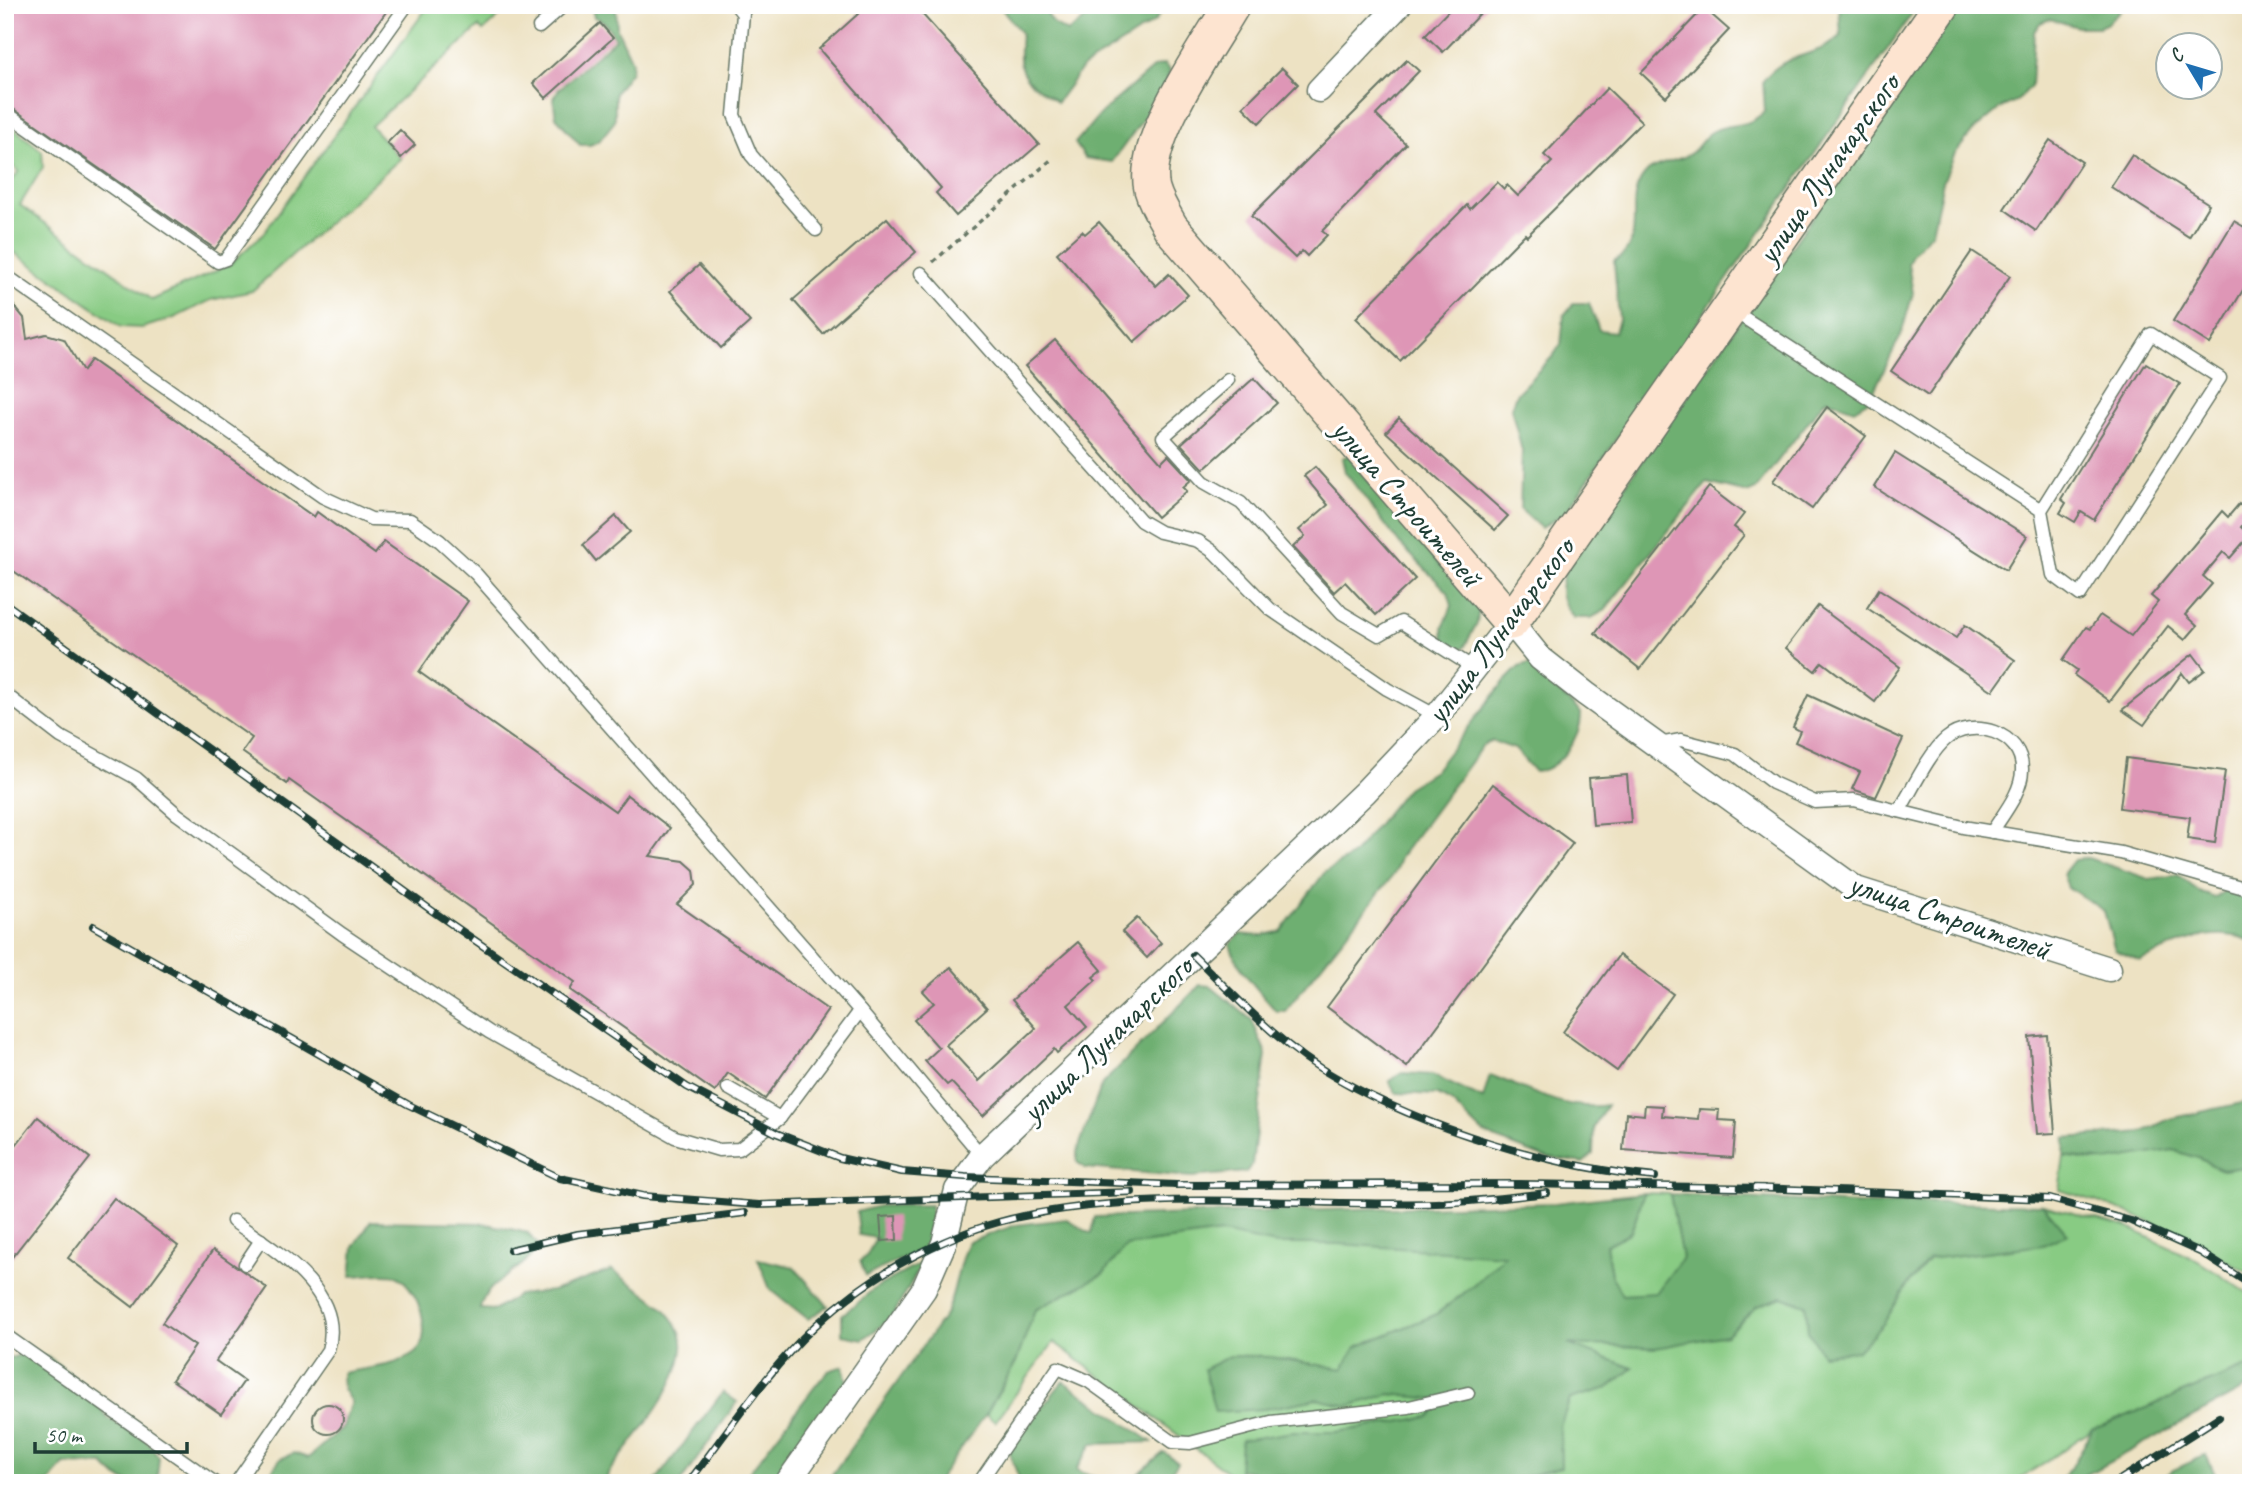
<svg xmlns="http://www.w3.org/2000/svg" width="2256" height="1488" font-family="Caveat,sans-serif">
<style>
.green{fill:#88cb83;stroke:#54845c;stroke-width:2}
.forest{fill:#6eaf71;stroke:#467652;stroke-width:2}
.building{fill:#de96b6}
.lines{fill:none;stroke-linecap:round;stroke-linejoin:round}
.lane-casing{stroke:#677766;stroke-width:15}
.street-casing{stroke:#677766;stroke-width:27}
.secondary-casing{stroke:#677766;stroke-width:38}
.path{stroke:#677766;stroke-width:3.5;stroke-dasharray:5 5;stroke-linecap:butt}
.lane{stroke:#fff;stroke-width:12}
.street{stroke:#fff;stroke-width:24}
.secondary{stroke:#fde4d0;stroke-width:35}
.rail-casing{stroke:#1f3d34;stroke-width:8}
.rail{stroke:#fff;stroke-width:5;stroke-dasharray:16;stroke-linecap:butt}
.labels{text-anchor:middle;stroke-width:6;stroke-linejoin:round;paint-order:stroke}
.street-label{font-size:33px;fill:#1f3d34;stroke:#fff}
</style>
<rect width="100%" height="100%" fill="#fff"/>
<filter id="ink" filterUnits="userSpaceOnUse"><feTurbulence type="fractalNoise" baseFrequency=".0143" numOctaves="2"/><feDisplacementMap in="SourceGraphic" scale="14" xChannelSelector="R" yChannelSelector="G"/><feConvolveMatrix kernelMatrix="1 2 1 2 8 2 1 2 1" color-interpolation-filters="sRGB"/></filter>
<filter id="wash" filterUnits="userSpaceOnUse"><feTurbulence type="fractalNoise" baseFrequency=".00686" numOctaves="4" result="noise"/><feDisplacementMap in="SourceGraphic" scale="28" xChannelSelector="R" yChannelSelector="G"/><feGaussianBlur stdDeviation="1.57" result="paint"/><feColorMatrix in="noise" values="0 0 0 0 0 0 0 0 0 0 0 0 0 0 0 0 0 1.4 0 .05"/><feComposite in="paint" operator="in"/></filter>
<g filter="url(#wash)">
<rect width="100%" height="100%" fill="#ede2c3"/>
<g class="green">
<polygon points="429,5 512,5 483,31 479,27 371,126 401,158 252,291 211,300 174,318 142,328 121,327 5,246 5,190 19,171 5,161 5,121 42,151 43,167 20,205 152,300 229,265 262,235"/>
<path d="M2173,1150l25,8 24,12 29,-4v109c-61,-38 -123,-66 -192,-85l5,-34 30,5z"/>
<polygon points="1644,1193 1670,1194 1682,1258 1657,1294 1621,1295 1611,1275 1606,1245 1631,1232"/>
<polygon points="2043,1205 2127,1227 2198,1261 2251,1295 2251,1365 2092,1430 2014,1483 1500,1483 1561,1467 1560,1426 1570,1399 1608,1388 1633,1368 1563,1343 1726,1335 1757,1306 1782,1297 1807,1305 1808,1331 1906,1287 1929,1259 2067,1233"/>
<polygon points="1221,1233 1506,1255 1472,1287 1435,1315 1356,1347 1343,1369 1270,1357 1230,1356 1204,1369 1264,1409 1317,1399 1348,1406 1390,1394 1445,1400 1430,1417 1337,1432 1293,1432 1239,1470 1242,1483 1054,1342 995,1422 986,1414 1016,1362 1035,1310 1103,1274 1126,1246"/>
</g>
<g class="forest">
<polygon points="591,5 616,5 617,29 632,61 631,71 615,93 615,121 599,141 590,145 580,145 556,117 553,98 559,89 616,38 603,21 594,17"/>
<path d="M999,5h42l13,19 13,8 39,-27h61l-13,17 -72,46 -25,34c-35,-26 -40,-22 -36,-69z"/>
<path d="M1839,5h79l-353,508 -24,15 -21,-19 2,-58 -11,-43 5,-14 37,-38 8,-12 3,-29 10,-12h15l10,27 16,2 4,-13 -5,-58c38,-21 4,-62 34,-90 10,-8 29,-10 40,-16 10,-5 14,-17 23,-23 20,-11 34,-1 54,-21l-2,-30c25,-32 52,-21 78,-45z"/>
<path d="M1961,5h164l-17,18 -9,4h-21l-28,-8 -10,4 -6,9 -3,54 -13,14 -19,9 -26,22 -19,24 -11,27 -11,50 -20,22 -4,10 5,29 -12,42 -31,64 -16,10 -28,-10 -70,90 -9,4 -40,-10 -103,128 -13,7h-17c-14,-17 -16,-27 -9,-47z"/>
<polygon points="1164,64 1170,71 1160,96 1112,162 1085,158 1075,143 1101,113 1154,67"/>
<polygon points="1349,455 1388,507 1479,609 1477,623 1464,648 1457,650 1444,643 1443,628 1452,606 1448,592 1400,544 1345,472 1342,458"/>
<path d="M1529,664l52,49c1,23 -22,57 -46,59l-20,-23 -23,-8 -9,4 -82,111 -7,18 -109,137h-9c-17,-20 -39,-42 -46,-67l10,-10 21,2 20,-5 44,-59 28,-17 54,-67 27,-17 70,-89 15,-15z"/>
<path d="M2088,858l61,21 29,-4 23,18 14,5 12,-9 24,12v40c-39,-17 -75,4 -111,20l-25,-11 -11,-39 -36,-24 -5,-13 11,-14z"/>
<polygon points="1200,985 1210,986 1252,1020 1266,1054 1252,1164 1246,1172 1192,1177 1085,1168 1077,1162 1077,1152 1102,1084"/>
<path d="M1402,1073l30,2 51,24 7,-24c38,14 76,37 117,30l-13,22 -1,27 -10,9 -40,-6 -49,-19 -12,-6 -31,-30 -13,-7 -42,-2 -7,-12z"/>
<polygon points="2251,1101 2251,1166 2222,1170 2198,1158 2173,1150 2107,1161 2064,1156 2065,1138 2143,1132 2169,1119"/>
<path d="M1644,1193l-13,39 -25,13 5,30 11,20 34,-2 26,-35 -12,-64 206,11 37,-3 130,3 25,29 -25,11 -114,14 -23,28 -22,36 -27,28 -35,3 -14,-23 -2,-26 -24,-8 -25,9 -31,29 -70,13 -88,-4 65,24 -25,20 -38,11 -10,27 1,41 -61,16h-202l-10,-6 -49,-7 2,-30 52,-8h44l92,-15 15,-17 -54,-6 -42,12 -31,-7 -53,10 -49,3 -11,-43 26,-13 40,1 73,12 13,-22 79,-32 37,-28 33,-32 -167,-11h-62l-55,-11 -95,13 -23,28 -68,36 -19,52 -30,52 -50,69h-110l119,-168c12,-26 11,-47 23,-73l48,-17 51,-6 24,15 4,-17 460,-14z"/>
<polygon points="931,1205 931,1245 866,1276 860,1261 866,1257 876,1238 859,1235 857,1212 879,1206"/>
<path d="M371,1221l112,2 45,10 10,12c-13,28 -53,34 -58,64l15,1 23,-15 34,-4 60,-21c22,17 57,34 68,62 15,39 -49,111 -72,141l-2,10h-342l16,-24 14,-6 14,5 35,-31 8,-25 -8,-13 -1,-16c22,-5 55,-6 73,-20 21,-17 1,-71 -21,-78 -12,-3 -31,1 -43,1l3,-29z"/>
<polygon points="758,1259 794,1267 828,1306 808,1319 770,1289"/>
<polygon points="923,1262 891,1319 863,1339 842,1335 842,1315 875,1288"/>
<path d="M29,1353l21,5 34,27 25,34 37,21 13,17 -2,21c-23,10 -37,4 -53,-13l-40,-1 -15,19h-44v-124z"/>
<polygon points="2251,1365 2251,1385 2071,1483 2064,1483 2062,1478 2074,1464 2092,1430"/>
<polygon points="843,1366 847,1382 774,1483 741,1483 817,1384 828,1371"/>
<polygon points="1063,1381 1152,1442 1092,1444 1076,1470 1109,1483 1021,1483 1008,1450"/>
<polygon points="723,1392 737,1402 680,1483 654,1483"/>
<polygon points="1164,1452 1178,1463 1162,1483 1128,1483"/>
<polygon points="2206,1455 2215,1474 2208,1483 2157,1483 2173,1470"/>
</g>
<g id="blocks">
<g class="building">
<polygon points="5,5 391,5 215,249 5,103"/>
<polygon points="868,5 914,5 1039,144 956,216 936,193 941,188 819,49"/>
<polygon points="1454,5 1488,5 1443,52 1425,35"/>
<polygon points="1704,8 1729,30 1666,97 1641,73"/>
<polygon points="600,23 613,38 546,98 533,83"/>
<polygon points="1407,60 1419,71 1376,115 1406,144 1322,231 1327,235 1307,256 1302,251 1295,258 1251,216"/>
<polygon points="1282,68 1298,84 1259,123 1243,107"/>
<polygon points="1607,88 1642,122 1527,236 1525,234 1400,361 1356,318 1467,205 1470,209 1497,182 1504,189 1507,185 1518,196 1552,162 1544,155"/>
<polygon points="400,130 415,145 401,158 387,143"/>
<polygon points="2050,140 2082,162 2036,231 2004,209"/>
<polygon points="2132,155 2209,204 2189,237 2111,187"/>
<polygon points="887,218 916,252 823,334 793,300"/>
<polygon points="2234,221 2251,231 2251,277 2210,344 2173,321"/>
<polygon points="1099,222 1156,286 1169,274 1188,295 1134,342 1057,253 1082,231 1085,234"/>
<polygon points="1972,251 2010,276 1928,396 1891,371"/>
<polygon points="699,265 750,322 721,348 670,291"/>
<polygon points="5,295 24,318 27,339 46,334 64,339 83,371 91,360 314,517 317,512 375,554 384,542 468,601 419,672 615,811 627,795 670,828 650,856 684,861 694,870 696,885 677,904 828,1010 765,1099 728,1073 715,1092 570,990 575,982 289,780 287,784 242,752 252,738 5,565"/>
<polygon points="1055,340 1161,462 1168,455 1191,480 1183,487 1187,491 1157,517 1025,366"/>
<polygon points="2146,363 2180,384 2094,520 2081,512 2075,522 2060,513 2066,503 2061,499"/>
<polygon points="1254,378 1277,403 1204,469 1181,444"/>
<polygon points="1827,407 1866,436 1812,509 1773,481"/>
<polygon points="1399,418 1508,516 1495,530 1386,432"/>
<polygon points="1895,453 2027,536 2006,570 1874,487"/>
<polygon points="1315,467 1415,579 1376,615 1345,582 1334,592 1293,547 1305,536 1299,530 1328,505 1304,476"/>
<polygon points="1709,487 1744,514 1734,527 1744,535 1640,669 1595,633"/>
<polygon points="2239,504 2251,514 2241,527 2250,535 2230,558 2223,552 2203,576 2212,584 2185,615 2197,626 2185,640 2168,626 2110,701 2074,675 2077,670 2063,660 2086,627 2090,629 2100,615 2131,636 2158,602 2151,596 2222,511 2228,517"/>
<polygon points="616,516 630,532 596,561 583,545"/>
<polygon points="1879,589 1956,638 1965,625 2015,660 1993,691 1867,608"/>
<polygon points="1818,606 1900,667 1875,702 1822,662 1815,671 1786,648"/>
<polygon points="2193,654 2205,670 2189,682 2182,673 2144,725 2122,710"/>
<polygon points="1808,695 1903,739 1876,797 1852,789 1860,772 1795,742 1800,731 1793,727"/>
<polygon points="2126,758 2225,771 2215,843 2187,839 2190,817 2120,808"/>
<polygon points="1627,775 1631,822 1593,825 1589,778"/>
<polygon points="1493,784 1573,843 1407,1067 1327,1007"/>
<polygon points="1137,918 1161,943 1147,958 1122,932"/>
<polygon points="1078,942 1102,970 1093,977 1096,980 1068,1005 1087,1027 1057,1053 1054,1049 983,1116 951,1082 947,1085 925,1061 939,1048 914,1020 934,1003 923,991 951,967 987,1008 946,1045 979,1081 1036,1028 1012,1000"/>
<polygon points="1619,955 1673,994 1617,1071 1563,1032"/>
<polygon points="2047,1035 2055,1133 2037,1134 2029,1037"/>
<polygon points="1645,1105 1663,1106 1662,1116 1698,1119 1699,1109 1719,1110 1718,1120 1736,1121 1733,1158 1623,1150 1626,1113 1644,1115"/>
<polygon points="38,1117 90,1158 5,1266 5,1159"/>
<polygon points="114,1198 178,1246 133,1307 68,1258"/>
<polygon points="896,1216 897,1240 882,1241 880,1217"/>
<polygon points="213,1250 267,1288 216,1361 244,1381 221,1414 172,1380 195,1346 162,1323"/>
<circle cx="328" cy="1419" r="15"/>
</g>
</g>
</g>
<g filter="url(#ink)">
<use href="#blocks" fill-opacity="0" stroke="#677766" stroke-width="2"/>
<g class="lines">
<defs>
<g id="lane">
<polyline points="736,5 743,14 734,115 751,155 816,230"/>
<polyline points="539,27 564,5"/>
<polyline points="5,112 218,262 226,259 407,5"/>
<polyline points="921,273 1141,521 1160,532 1198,541 1214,552 1270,609 1387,689 1437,716"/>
<polyline points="5,275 323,497 371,519 410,520 440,541 476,574 860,1011 982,1156"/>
<polyline points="1732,310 2041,510 2053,575 2080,595 2220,378 2151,334 2041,510"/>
<polyline points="1228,380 1163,437 1204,482 1241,503 1342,613 1379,635 1401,622 1474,668"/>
<polyline points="5,694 61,737 136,778 177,814 342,934 489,1032 675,1137 719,1150 739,1149 780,1118"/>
<polyline points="1659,744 1681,740 1735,754 1773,783 1815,802 1854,800 1963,827 2121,853 2251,890"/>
<path d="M1899,811c12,-19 30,-58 47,-72 26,-22 77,-7 76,31 0,22 -19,44 -30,62"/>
<polyline points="728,1088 780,1118 860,1011"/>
<path d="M233,1221c41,29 113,70 95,129l-92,133"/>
<polyline points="245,1264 261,1240"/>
<polyline points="5,1335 215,1483"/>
<polyline points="979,1483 1058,1368 1088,1381 1173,1442 1190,1443 1271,1422 1409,1407 1468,1393"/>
</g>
<g id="street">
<polyline points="1319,90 1399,5"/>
<polyline points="787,1483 924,1289 944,1243 957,1190 982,1156 1365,792 1437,716 1511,622 1540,658 1586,694 1856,889 2109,969"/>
</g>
<path id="secondary" d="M1232,5c-25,43 -92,135 -80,184 4,14 12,27 19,39l340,394 431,-617"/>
</defs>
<use href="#lane" class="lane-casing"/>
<use href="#street" class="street-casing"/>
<use href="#secondary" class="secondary-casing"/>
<polyline class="path" points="933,262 1052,159"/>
<use href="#lane" class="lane"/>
<use href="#street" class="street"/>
<use href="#secondary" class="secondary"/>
<defs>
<g id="rail">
<polyline points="5,603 431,910 687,1087 776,1133 840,1158 902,1172 965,1177 1177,1185 1520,1184 1764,1188"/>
<polyline points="93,926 409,1105 560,1178 643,1196 759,1205 1132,1192"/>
<path d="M1193,955c43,42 88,92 142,122 91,52 215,90 320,100"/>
<polyline points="1756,1188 2050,1199 2131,1221 2200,1252 2251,1285"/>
<polyline points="510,1250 578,1234 745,1213"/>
<path d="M688,1483c41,-53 78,-111 127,-157 58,-55 140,-98 219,-112 132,-25 269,-7 402,-11 37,-1 75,-6 111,-10"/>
<polyline points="2115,1483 2219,1417"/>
</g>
</defs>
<use href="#rail" class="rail-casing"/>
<use href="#rail" class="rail"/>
</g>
</g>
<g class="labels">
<g class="street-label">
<text transform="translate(1827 168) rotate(-55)" y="12">улица Луначарского</text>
<text transform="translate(1408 502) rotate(49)" y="12">улица Строителей</text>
<text transform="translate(1499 630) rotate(-53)" y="12">улица Луначарского</text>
<text transform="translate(1950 915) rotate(19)" y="12">улица Строителей</text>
<text transform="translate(1106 1038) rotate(-44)" y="12">улица Луначарского</text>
</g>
</g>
<rect width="2256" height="1488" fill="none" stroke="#fff" stroke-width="28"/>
<g transform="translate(2189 66) rotate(308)"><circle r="33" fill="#ffffff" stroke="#a5b1ae" stroke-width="2"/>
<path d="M0-5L12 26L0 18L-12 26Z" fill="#1f6fb2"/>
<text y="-10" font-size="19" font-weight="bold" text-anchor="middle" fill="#1f3d34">С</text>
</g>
<path d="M35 1442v10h152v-10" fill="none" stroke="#1f3d34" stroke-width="3.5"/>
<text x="46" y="1442" font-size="21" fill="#1f3d34" stroke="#ffffff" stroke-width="5" paint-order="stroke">50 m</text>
</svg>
